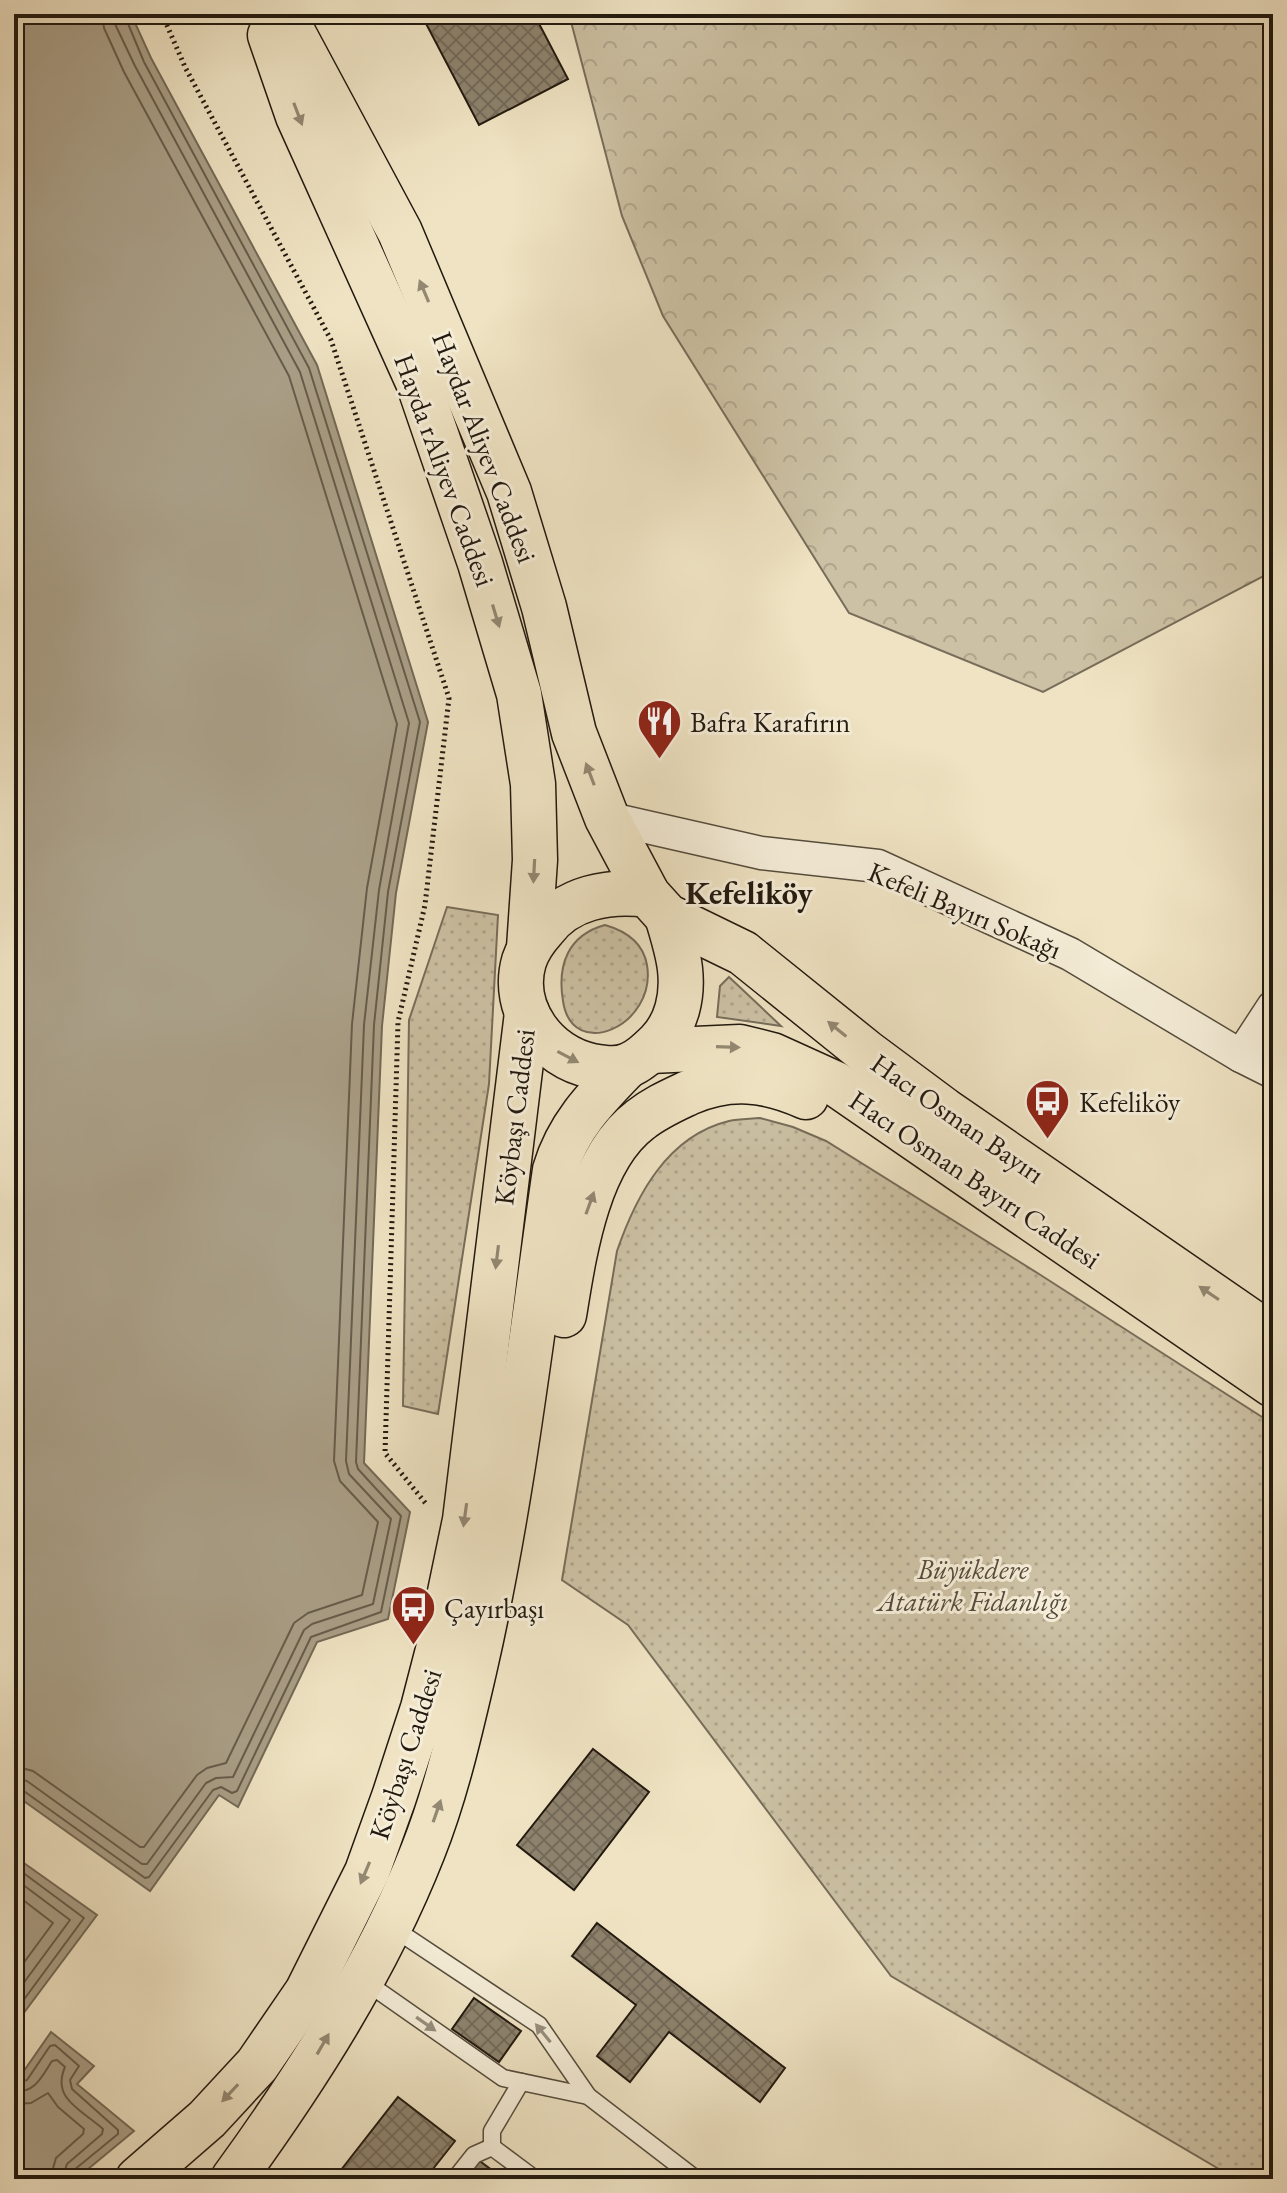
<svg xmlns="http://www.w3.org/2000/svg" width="1287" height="2193" font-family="'EB Garamond',serif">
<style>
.green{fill:url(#green-dots);stroke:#776d5a;stroke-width:2}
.forest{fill:url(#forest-crowns);stroke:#776d5a;stroke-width:2}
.water{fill:#a99e86;stroke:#736956;stroke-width:2}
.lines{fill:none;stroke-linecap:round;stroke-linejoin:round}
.shore{stroke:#665c4a;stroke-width:2}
.building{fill:url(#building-cross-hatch);stroke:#22190f;stroke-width:2}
.service-casing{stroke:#554c3c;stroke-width:19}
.minor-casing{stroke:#554c3c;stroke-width:35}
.primary-casing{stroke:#22190f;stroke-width:47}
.path{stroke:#22190f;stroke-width:5;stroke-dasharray:2 4;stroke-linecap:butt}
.service{stroke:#f5edd8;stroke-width:16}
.minor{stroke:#f5edd8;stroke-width:32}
.primary{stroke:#efe3c3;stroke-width:44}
.oneway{fill:#938872}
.oneway2{fill:#968e7e}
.labels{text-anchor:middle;stroke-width:6;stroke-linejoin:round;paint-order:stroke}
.street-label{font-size:28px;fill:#22190f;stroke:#f5edd8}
.poi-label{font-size:28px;fill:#22190f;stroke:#f5edd8;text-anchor:start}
.park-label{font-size:28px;font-style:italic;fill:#554b3c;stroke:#f5edd8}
.quarter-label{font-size:32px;font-weight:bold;fill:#22190f;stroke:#f5edd8}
</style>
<defs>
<pattern id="green-dots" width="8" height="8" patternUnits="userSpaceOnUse" patternTransform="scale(2)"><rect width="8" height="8" fill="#ccc1a4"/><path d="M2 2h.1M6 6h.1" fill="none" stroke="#afa58c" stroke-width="1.8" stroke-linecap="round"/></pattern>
<pattern id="forest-crowns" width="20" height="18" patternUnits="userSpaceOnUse" patternTransform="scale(2)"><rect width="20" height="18" fill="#ccc1a4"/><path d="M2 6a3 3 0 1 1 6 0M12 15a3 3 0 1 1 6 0" fill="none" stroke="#afa58c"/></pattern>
<pattern id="building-cross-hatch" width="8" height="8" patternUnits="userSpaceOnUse" patternTransform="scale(2)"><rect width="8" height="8" fill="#8d826d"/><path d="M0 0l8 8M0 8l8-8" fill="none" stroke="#736a58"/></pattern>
</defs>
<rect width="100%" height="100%" fill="#efe3c3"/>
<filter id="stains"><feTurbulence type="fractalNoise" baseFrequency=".0025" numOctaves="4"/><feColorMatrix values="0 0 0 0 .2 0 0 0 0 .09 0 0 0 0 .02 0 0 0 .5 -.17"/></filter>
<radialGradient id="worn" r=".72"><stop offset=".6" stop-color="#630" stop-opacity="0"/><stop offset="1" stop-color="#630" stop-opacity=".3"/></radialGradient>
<g class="green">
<polygon points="447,907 498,915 489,1084 438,1414 403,1406 409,1020"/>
<path d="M605,925c21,6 38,17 42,40 10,61 -75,98 -84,36 -6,-36 5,-66 42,-76z"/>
<polygon points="729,977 781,1026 717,1017 720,986"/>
<path d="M760,1118l33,9 33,14 213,133 234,150v755h-37l-345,-203 -263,-351 -66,-45 55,-329c19,-55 50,-115 112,-130 10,-2 21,-2 31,-3z"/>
</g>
<polygon class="forest" points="569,14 1273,14 1273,571 1043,692 849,613 663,316 622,216"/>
<g class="water">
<polygon points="14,14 131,14 151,58 317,365 428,722 396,893 382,1026 364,1463 410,1512 388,1619 317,1642 238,1807 219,1795 150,1891 14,1794"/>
<polygon points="14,1856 97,1915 14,2026"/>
<polygon points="51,2032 94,2066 77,2084 134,2131 76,2179 14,2179 14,2070 21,2075"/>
</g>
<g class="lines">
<g class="shore">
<polyline points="14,1766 33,1771 140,1847 144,1847 197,1775 207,1768 226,1763 294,1623 308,1613 362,1595 378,1522 340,1481 334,1461 352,1024 367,888 397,724 289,376 124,72 104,28 102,14"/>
<polyline points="14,1778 27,1781 142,1864 147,1864 206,1783 216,1778 233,1777 304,1630 312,1624 373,1604 391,1519 349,1474 346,1461 364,1025 379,890 409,723 300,372 135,66 115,24 114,14"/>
<polyline points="14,1788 21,1789 145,1878 149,1877 213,1790 221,1787 232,1793 237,1791 311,1637 381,1612 401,1516 358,1469 356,1462 374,1025 388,892 420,722 309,368 144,62 124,14"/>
<polyline points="14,1866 84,1918 14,2013"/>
<polyline points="14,1878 70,1920 14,1996"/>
<polyline points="14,1893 53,1923 14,1976"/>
<polyline points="14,2080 20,2082 27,2080 50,2046 55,2045 79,2066 70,2080 72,2089 118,2130 118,2134 74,2170 72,2179"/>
<path d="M14,2091c21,3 28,-15 38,-30l5,-1 8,7c-14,32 17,43 38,62l-1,5 -35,30 -5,15"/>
<polyline points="14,2104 31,2103 48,2093 58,2107 84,2129 83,2134 56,2158 50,2179"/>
</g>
</g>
<g class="building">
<polygon points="421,14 534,14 568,79 479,125"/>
<polygon points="593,1749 649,1792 574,1890 517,1845"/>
<polygon points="597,1923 785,2068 760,2102 669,2032 630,2082 597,2056 636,2005 572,1956"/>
<polygon points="474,1998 521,2031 499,2062 452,2029"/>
<polygon points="398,2097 455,2141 425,2179 334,2179"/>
<polygon points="477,2159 504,2179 461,2179"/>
</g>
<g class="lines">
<defs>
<g id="service">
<polyline points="393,1928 539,2025 588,2096 696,2179"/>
<polyline points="363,1980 503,2078 588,2096"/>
<polyline points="492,2147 492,2131 521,2082"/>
<polyline points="455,2179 474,2155 492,2147 535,2179"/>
</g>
<g id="minor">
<polyline points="607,818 761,853 878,866 1070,954 1241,1056 1273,1007"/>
<polyline points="1241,1056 1273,1072"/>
</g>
<g id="primary">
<polyline points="283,14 400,232 509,492 544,607 574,733 607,818 648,895 667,916 743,953 866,1052 944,1110 1273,1337"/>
<polyline points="270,35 298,116 418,382 480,563 519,694 533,784 535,860 529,948"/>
<path d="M648,895c-39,-5 -81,2 -105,35 -8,9 -15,19 -19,31 -14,48 22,96 68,105 11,2 26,4 37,-1 10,-4 21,-14 29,-22 19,-19 25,-47 22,-74 -2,-18 -8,-36 -13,-53"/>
<polyline points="650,1051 740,1047 772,1055 836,1084 1273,1385"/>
<path d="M564,1315c10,-61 23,-155 76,-195 15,-12 31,-19 48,-27 42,-18 78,-14 118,4"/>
<polyline points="138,2179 207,2119 257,2065 307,1992 367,1872 394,1797 423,1708 438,1650 465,1520 527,1013"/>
<path d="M233,2179c74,-102 144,-211 190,-328 23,-58 37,-120 51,-180 38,-165 57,-334 81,-501 13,-44 41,-72 72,-104"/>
</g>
</defs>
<use href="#service" class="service-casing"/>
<use href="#minor" class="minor-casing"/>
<use href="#primary" class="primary-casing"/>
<polyline class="path" points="162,14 185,67 331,340 449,698 425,905 398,1022 385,1453 427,1505"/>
<use href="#service" class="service"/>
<use href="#minor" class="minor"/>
<use href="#primary" class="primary"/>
</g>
<defs><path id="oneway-solid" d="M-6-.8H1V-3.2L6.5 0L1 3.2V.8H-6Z" transform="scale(2)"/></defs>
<g class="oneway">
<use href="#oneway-solid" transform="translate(298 114) rotate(69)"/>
<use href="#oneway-solid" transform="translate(424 291) rotate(-113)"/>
<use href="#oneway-solid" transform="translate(496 616) rotate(73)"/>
<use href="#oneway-solid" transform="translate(590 774) rotate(-111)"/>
<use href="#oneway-solid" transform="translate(534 871) rotate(93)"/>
<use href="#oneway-solid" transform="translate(837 1029) rotate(-141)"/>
<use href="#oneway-solid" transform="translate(728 1047) rotate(2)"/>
<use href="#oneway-solid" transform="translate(568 1057) rotate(28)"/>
<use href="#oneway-solid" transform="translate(590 1203) rotate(-70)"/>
<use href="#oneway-solid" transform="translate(497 1257) rotate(97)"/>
<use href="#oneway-solid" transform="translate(1209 1293) rotate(-146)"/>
<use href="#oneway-solid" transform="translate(465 1515) rotate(98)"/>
<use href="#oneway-solid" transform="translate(437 1811) rotate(-71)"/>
<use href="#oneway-solid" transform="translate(365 1873) rotate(113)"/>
<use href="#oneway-solid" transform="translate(323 2044) rotate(-60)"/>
<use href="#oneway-solid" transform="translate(230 2093) rotate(133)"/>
</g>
<g class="oneway2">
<use href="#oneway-solid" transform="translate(426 2024) rotate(35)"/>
<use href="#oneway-solid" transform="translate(543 2033) rotate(-129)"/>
</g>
<defs>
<symbol id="restaurant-pin" viewBox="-11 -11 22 30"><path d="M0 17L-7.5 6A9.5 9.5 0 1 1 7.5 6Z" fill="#8f2418" stroke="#f5edd8"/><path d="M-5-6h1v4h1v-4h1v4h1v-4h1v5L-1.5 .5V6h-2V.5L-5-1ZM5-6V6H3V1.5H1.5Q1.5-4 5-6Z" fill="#fff"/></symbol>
<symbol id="bus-pin" viewBox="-11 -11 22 30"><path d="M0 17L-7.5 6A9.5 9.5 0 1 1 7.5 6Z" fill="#8f2418" stroke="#f5edd8"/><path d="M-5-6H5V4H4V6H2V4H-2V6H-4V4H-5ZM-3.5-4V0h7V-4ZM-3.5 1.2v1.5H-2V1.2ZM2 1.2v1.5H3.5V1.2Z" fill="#fff"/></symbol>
</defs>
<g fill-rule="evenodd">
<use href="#restaurant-pin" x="634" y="696" width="51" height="69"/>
<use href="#bus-pin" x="1022" y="1076" width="51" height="69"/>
<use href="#bus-pin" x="388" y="1582" width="51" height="69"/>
</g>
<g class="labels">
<g class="street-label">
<text transform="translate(485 447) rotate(69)" y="10">Haydar Aliyev Caddesi</text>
<text transform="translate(445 470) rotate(70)" y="10">Hayda rAliyev Caddesi</text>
<text transform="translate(965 910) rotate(23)" y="10">Kefeli Bayırı Sokağı</text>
<text transform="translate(514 1117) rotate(-83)" y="10">Köybaşı Caddesi</text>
<text transform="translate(958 1118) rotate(35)" y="10">Hacı Osman Bayırı</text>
<text transform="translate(975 1179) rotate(34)" y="10">Hacı Osman Bayırı Caddesi</text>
<text transform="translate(405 1754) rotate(-72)" y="10">Köybaşı Caddesi</text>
</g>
<g class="poi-label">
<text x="690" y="732">Bafra Karafırın</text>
<text x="1079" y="1112">Kefeliköy</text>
<text x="444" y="1618">Çayırbaşı</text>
</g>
<g class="park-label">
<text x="973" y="1579">Büyükdere<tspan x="973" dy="32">Atatürk Fidanlığı</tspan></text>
</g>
<g class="quarter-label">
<text x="749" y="904">Kefeliköy</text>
</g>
</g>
<rect width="1287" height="2193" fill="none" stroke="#efe3c3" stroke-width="48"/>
<rect x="16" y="16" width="1255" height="2161" fill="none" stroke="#22190f" stroke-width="4"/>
<rect x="24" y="24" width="1239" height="2145" fill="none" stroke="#22190f" stroke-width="2"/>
<rect width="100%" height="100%" filter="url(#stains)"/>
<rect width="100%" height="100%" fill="url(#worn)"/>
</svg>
